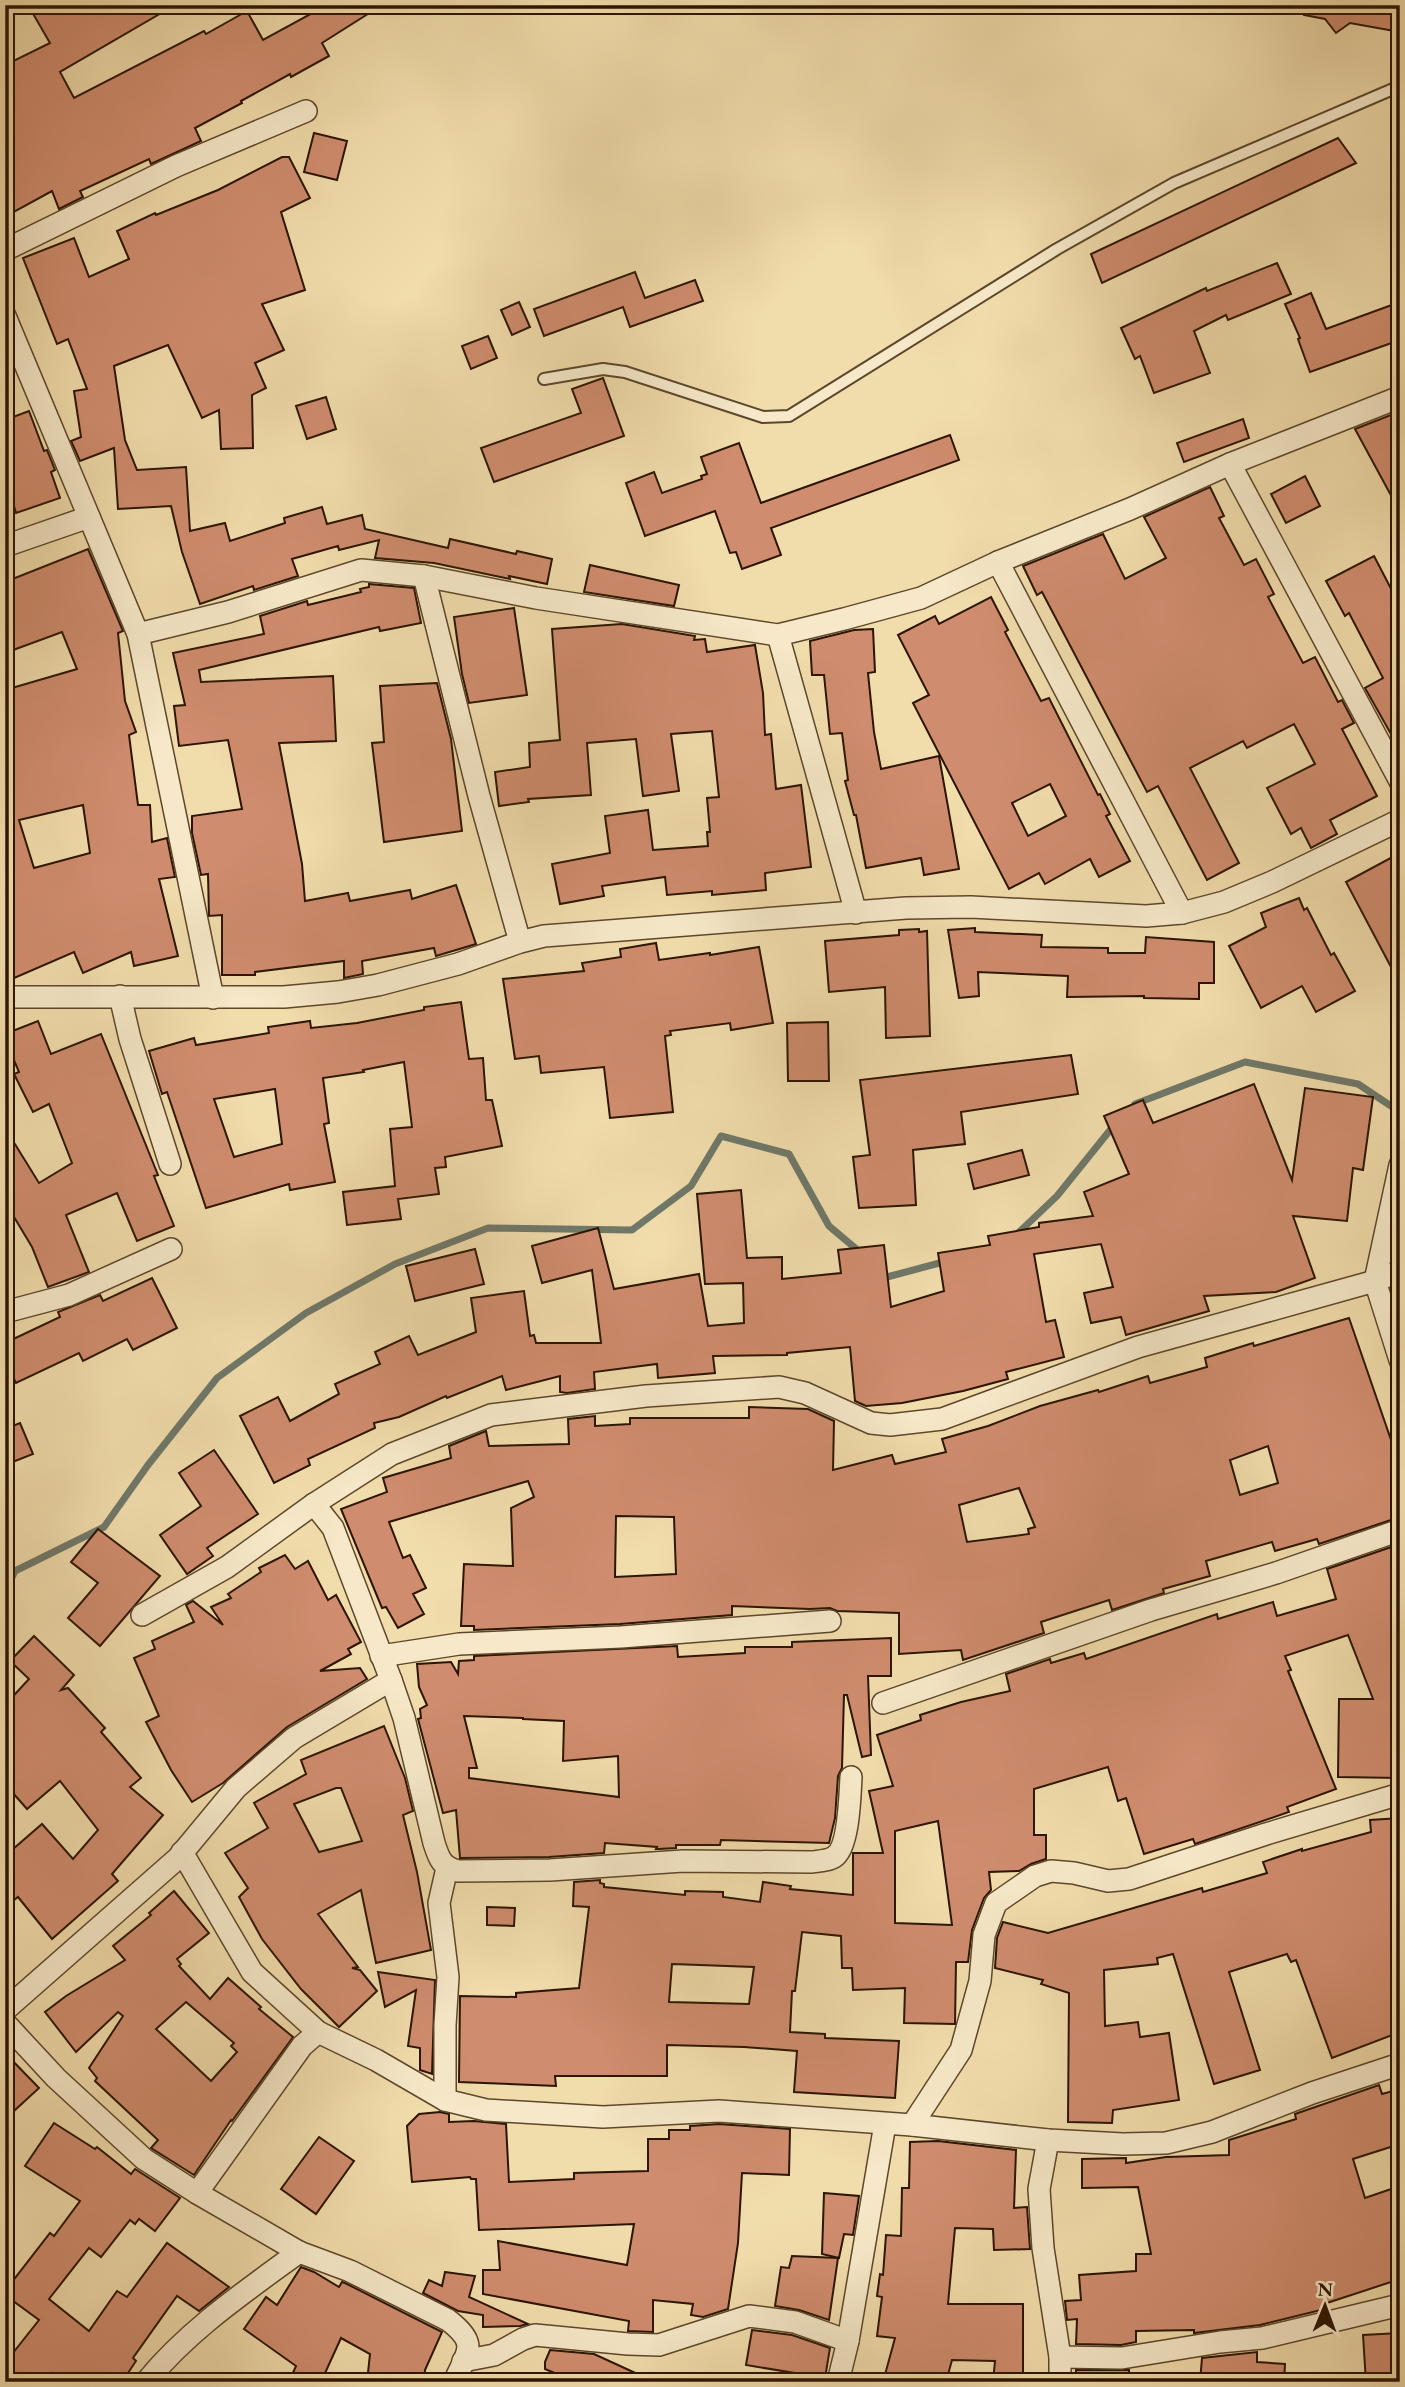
<svg xmlns="http://www.w3.org/2000/svg" width="1405" height="2387" font-family="'EB Garamond',serif">
<style>
.lines{fill:none;stroke-linecap:round;stroke-linejoin:round}
.stream{stroke:#6f7869;stroke-width:7}
.building{fill:#cf8c6e;stroke:#2c1500;stroke-width:2;fill-rule:evenodd}
.service-casing{stroke:#5d472b;stroke-width:14}
.minor-casing{stroke:#5d472b;stroke-width:24}
.service{stroke:#f6e8c8;stroke-width:10}
.minor{stroke:#f6e8c8;stroke-width:21}
</style>
<rect width="100%" height="100%" fill="#f1dcab"/>
<filter id="stains"><feTurbulence type="fractalNoise" baseFrequency=".00286" numOctaves="4"/><feColorMatrix values="0 0 0 0 .2 0 0 0 0 .09 0 0 0 0 .02 0 0 0 .5 -.17"/></filter>
<radialGradient id="worn" r=".72"><stop offset=".6" stop-color="#630" stop-opacity="0"/><stop offset="1" stop-color="#630" stop-opacity=".3"/></radialGradient>
<g class="lines">
<g class="stream">
<polyline points="1135,1104 1245,1062 1358,1084 1400,1112"/>
<polyline points="1016,1235 1057,1196 1115,1124"/>
<polyline points="883,1273 887,1277 947,1261"/>
<polyline points="5,1592 15,1571 104,1527 148,1465 217,1378 306,1313 395,1264 488,1228 632,1230 691,1186 721,1136 789,1154 829,1226 861,1253"/>
</g>
</g>
<g class="building">
<polygon points="28,5 175,5 60,72 74,98 204,31 206,34 247,11 263,40 327,5 382,5 322,43 329,56 291,77 290,74 241,101 242,103 195,128 201,141 151,164 149,159 80,191 83,197 59,209 52,191 12,213 5,200 5,65 50,43"/>
<polygon points="1305,5 1400,5 1400,32 1350,23 1336,33 1325,19 1304,15"/>
<polygon points="314,133 347,141 337,180 304,172"/>
<polygon points="1338,138 1356,163 1102,283 1091,254"/>
<polygon points="282,157 289,157 310,198 281,212 305,290 262,304 284,350 255,363 266,388 252,395 253,448 221,449 219,410 202,418 168,345 114,366 125,440 137,470 186,467 190,531 225,523 230,541 285,523 284,518 322,507 327,524 362,515 365,529 448,548 450,539 516,554 517,551 552,559 547,584 509,576 510,579 434,563 375,558 379,540 339,550 338,546 292,559 298,576 254,590 253,586 200,604 182,552 171,506 118,509 114,448 80,461 71,441 81,437 74,391 87,389 68,339 57,344 23,258 74,238 89,277 129,259 117,231 155,213 156,215 218,190"/>
<polygon points="1277,263 1291,294 1228,320 1226,315 1194,331 1210,373 1154,393 1140,356 1135,359 1121,328 1206,288 1207,291"/>
<polygon points="635,272 645,298 695,280 703,301 630,327 623,307 544,336 534,309"/>
<polygon points="1311,293 1326,329 1400,302 1400,340 1310,372 1298,339 1300,338 1285,304"/>
<polygon points="519,302 530,327 512,335 501,310"/>
<polygon points="488,336 497,358 471,369 462,346"/>
<polygon points="603,378 624,436 494,482 481,448 581,413 572,389"/>
<polygon points="326,397 336,429 307,439 296,406"/>
<polygon points="29,411 44,451 47,450 55,470 51,472 60,498 16,513 14,506 5,509 5,420"/>
<polygon points="1396,413 1400,420 1400,512 1355,429"/>
<polygon points="1243,419 1249,438 1184,462 1177,443"/>
<polygon points="950,435 959,460 771,528 781,555 742,569 736,552 730,553 715,511 645,536 626,483 654,472 662,493 702,479 701,476 707,474 701,457 739,443 761,503"/>
<polygon points="1305,476 1320,506 1286,523 1271,494"/>
<polygon points="1210,487 1224,516 1219,518 1244,565 1256,559 1274,594 1268,597 1303,663 1315,657 1338,702 1342,700 1354,723 1342,729 1377,796 1330,820 1337,834 1311,848 1301,828 1291,834 1267,788 1315,764 1294,724 1247,748 1243,741 1190,768 1239,863 1207,880 1158,786 1147,792 1042,592 1037,595 1023,566 1103,534 1125,579 1166,558 1144,517"/>
<path d="M88,549l35,82 -5,2 7,68 11,31 -7,3 9,70h12l2,37 15,-4 8,39 -16,2 19,77 -44,10 -3,-14 -48,21 -9,-21 -69,30v-208l9,-3 -9,-26v-55l72,-21 -15,-37 -57,21v-71zM83,805l7,48 -56,15 -15,-48z"/>
<polygon points="1374,556 1400,606 1400,750 1365,688 1383,678 1349,613 1345,616 1326,581"/>
<polygon points="590,565 679,585 674,606 584,592"/>
<polygon points="369,584 414,588 421,623 380,631 379,627 199,670 201,682 333,676 336,741 279,743 302,864 305,901 348,893 350,901 410,890 412,899 456,885 476,944 436,956 434,948 362,961 363,974 344,978 344,961 255,972 255,975 222,975 222,915 209,916 208,874 201,875 192,833 192,816 242,809 228,740 179,746 174,706 185,705 173,653 264,634 260,616 307,601 308,605 361,592 360,589 369,587"/>
<path d="M991,597l17,33 -3,2 36,69 8,-3 49,97 2,-1 10,20 -4,2 24,45 -31,16 -9,-18 -45,25 -6,-11 -30,16 -96,-186 16,-8 -31,-60 37,-19 4,8zM1050,784l16,32 -38,20 -16,-33z"/>
<polygon points="514,608 527,695 469,703 462,674 454,617"/>
<polygon points="622,624 695,636 694,640 705,639 707,652 755,645 763,693 765,735 771,734 776,789 801,785 811,867 765,873 766,890 712,895 712,891 667,895 665,877 602,886 604,896 560,904 552,864 610,853 605,816 648,810 653,850 708,846 707,832 710,832 707,798 719,797 712,731 671,734 679,791 643,796 636,739 587,743 591,795 528,799 529,802 499,806 495,772 530,767 529,743 560,740 552,629"/>
<polygon points="873,629 875,672 868,673 874,732 881,769 939,756 959,869 924,875 921,858 866,868 856,815 854,815 845,781 848,780 842,733 830,734 824,675 812,675 810,641 854,630"/>
<polygon points="437,683 451,739 462,831 384,842 372,743 384,742 380,686"/>
<polygon points="1400,853 1400,984 1346,882"/>
<polygon points="1299,898 1304,910 1307,908 1331,955 1334,953 1355,991 1316,1012 1302,986 1261,1008 1229,946 1266,927 1261,913"/>
<polygon points="975,928 975,932 1042,935 1041,947 1108,948 1108,953 1145,953 1146,937 1214,942 1214,983 1199,983 1199,999 1144,998 1144,996 1067,997 1068,976 978,972 979,996 959,998 948,930"/>
<polygon points="919,929 919,932 927,931 930,1036 886,1038 885,987 829,992 825,941 899,935 899,930"/>
<polygon points="656,943 659,960 710,953 710,955 759,947 773,1023 731,1030 730,1023 670,1031 671,1035 665,1036 673,1112 610,1118 604,1067 541,1073 539,1056 515,1059 503,979 584,971 582,963 621,957 620,949"/>
<path d="M461,1002l8,57 14,-1 3,42h6l10,46 -57,11 1,10 -11,1 4,26 -41,5 3,20 -54,6 -4,-33 52,-6 -5,-57 22,-2 -8,-65 -41,8 1,2 -41,6 6,45 -5,1 11,58 -45,8 -1,-6 -83,24 -39,-116 -5,2 -13,-43 45,-13 2,7 73,-12 -1,-6 42,-6 1,7 46,-5 67,-13v-3zM275,1089l7,55 -48,13 -20,-58z"/>
<polygon points="38,1021 51,1054 101,1034 158,1175 154,1176 174,1226 137,1241 117,1193 66,1215 89,1272 48,1287 32,1247 5,1202 5,1128 39,1183 72,1163 49,1104 33,1112 14,1074 19,1072 5,1039 5,1034"/>
<polygon points="828,1022 829,1081 788,1081 787,1023"/>
<polygon points="1071,1055 1078,1094 961,1112 965,1144 913,1150 916,1205 859,1208 853,1157 870,1155 860,1080"/>
<polygon points="1254,1084 1292,1180 1305,1088 1373,1097 1363,1170 1353,1168 1347,1221 1293,1216 1315,1278 1276,1292 1204,1296 1209,1311 1126,1335 1121,1317 1091,1323 1084,1293 1113,1287 1101,1244 1034,1254 1046,1322 1055,1320 1064,1357 1006,1372 1008,1379 963,1391 902,1403 866,1406 855,1401 850,1347 787,1353 787,1355 713,1356 715,1373 658,1378 657,1364 594,1372 595,1389 567,1393 560,1392 560,1376 506,1390 502,1376 447,1398 446,1396 399,1417 374,1423 375,1428 308,1459 310,1465 274,1483 240,1416 278,1397 290,1421 339,1394 335,1384 380,1364 375,1352 409,1336 418,1355 476,1332 471,1298 524,1291 530,1336 534,1335 536,1343 601,1343 592,1270 542,1283 532,1246 598,1228 614,1289 699,1274 708,1326 744,1323 743,1283 705,1284 697,1194 741,1190 747,1258 782,1257 782,1279 841,1273 838,1250 884,1245 891,1307 944,1291 938,1253 990,1245 988,1236 1039,1227 1039,1223 1093,1216 1084,1192 1129,1174 1104,1116 1143,1100 1153,1123"/>
<polygon points="1022,1150 1029,1175 974,1189 968,1164"/>
<polygon points="475,1249 484,1284 415,1301 406,1266"/>
<polygon points="152,1278 177,1328 133,1350 127,1339 83,1361 79,1353 16,1383 5,1361 5,1343 60,1317 58,1312 100,1295 103,1301"/>
<path d="M1349,1318l51,148v51l-81,27 -2,-5 -42,12 -3,-9 -66,19 4,15 -47,13 1,4 -52,17 -3,-10 -68,22 3,11 -81,27 -2,-10 -62,4v-41l-62,-2 -7,-3 -20,1 -78,-3v9l-112,9 -146,6v-4h-13l3,-62 49,2 -2,-58 23,-11 -6,-16 -139,41 14,36 7,-3 16,33 -13,6 11,20 -26,14 -12,-21 -4,1 -41,-99 46,-17 -4,-14 68,-20 -2,-12 37,-15 3,15 80,-2 -1,-25 27,-3v10l35,-2v-6h119v-11l59,2 26,12 -1,49 59,-15 3,9 51,-12 -4,-13 46,-13 52,-20 58,-16 1,2 49,-16 2,7 57,-16 -2,-9 48,-15 1,3zM1268,1446l10,37 -38,12 -10,-35zM1019,1488l16,39 -7,2 1,5 -62,8 -8,-37zM616,1516l58,1 2,57 -61,3z"/>
<polygon points="20,1423 33,1454 5,1465 5,1429"/>
<polygon points="214,1450 258,1514 207,1548 213,1556 187,1574 160,1535 201,1506 179,1473"/>
<polygon points="98,1529 160,1576 100,1646 68,1618 98,1583 71,1562"/>
<path d="M1400,1544v234l-62,-1 1,-78h34l-25,-64 -63,21 6,14 -3,1 48,118 -49,18 2,5 -94,32 -2,-5 -49,15 -18,-56 -8,3 -10,-34 -74,22v46h12v24l-15,5 -12,7 -30,1 2,18 -7,8 -12,32 -4,32h-12l-1,62 -51,-1 1,-35 -52,2 -1,-22h-10l-1,-32 -39,-4 -7,59h-3l-2,41 35,2v4l74,3 -4,57 -101,-6 3,-41 -53,-4 -77,-2v31h-112l1,10 -97,-4 1,-86 56,1v-4l63,-5 10,-81 -16,-1 1,-24 26,-2v3l4,1v3l81,8v-4l38,1v5l37,5 3,-20 28,4 -1,3 63,6v-42h30l-14,-62 24,-5 -16,-51 44,-15 -1,-5 41,-13 49,-11 -4,-17 44,-15 1,4 33,-10 2,6 131,-45 1,5 55,-17 4,14 59,-17 -9,-30zM938,1821l14,104 -57,-2v-92zM672,1964l82,3 -5,37 -80,-2z"/>
<polygon points="285,1555 295,1569 308,1561 328,1600 336,1595 361,1642 348,1649 351,1654 320,1671 360,1668 367,1679 287,1727 223,1783 192,1802 171,1770 146,1722 159,1716 134,1658 155,1649 152,1641 194,1622 186,1605 193,1601 223,1625 211,1607 231,1598 228,1594 261,1572 259,1568"/>
<polygon points="34,1636 74,1675 61,1690 68,1688 105,1728 101,1732 141,1778 130,1787 163,1815 112,1874 118,1881 52,1939 18,1897 5,1907 5,1856 42,1824 73,1859 98,1830 60,1781 27,1809 5,1784 5,1705 29,1679 10,1661"/>
<path d="M891,1638v38h-23l3,79 -9,2 -15,-62h-3l-2,73 -4,8 -3,42 -6,25 -108,-3 -1,5h-44v3l-17,1h-3l1,-2 -52,-4 -1,10 -55,4 -89,1 -4,-48 -13,3 -25,-94 3,-1 -1,-9 7,-4 -8,-18 -2,-23 34,-2 7,12 1,-13 15,-1v-4l203,-10 1,11 67,-4v-6h47v-5zM464,1716l59,2v1l41,2 -1,40 55,-5 1,41 -150,-19v-10h8z"/>
<path d="M384,1726l21,52 8,33 -10,4 14,57 14,78 -55,13 -15,-73 -43,24 40,53 -6,1 8,2 17,21 -38,36 -38,-38 -39,-50 -23,-42 9,-9 -23,-35 43,-25 -14,-25 52,-29 -5,-14zM336,1788h5l21,53 -43,11 -25,-48z"/>
<polygon points="1400,1818 1400,2032 1332,2058 1296,1960 1291,1962 1287,1954 1229,1972 1260,2070 1214,2084 1173,1954 1157,1958 1158,1964 1104,1970 1105,2026 1138,2022 1140,2037 1169,2033 1179,2100 1113,2110 1112,2123 1068,2122 1069,1993 1041,1984 1043,1980 995,1968 997,1938 1003,1922 1048,1933 1202,1888 1203,1892 1267,1873 1263,1862 1302,1849 1302,1851 1371,1832 1370,1820"/>
<path d="M174,1891l35,42 -32,26 4,5 -2,2 31,33 18,-21 33,29 -2,2 34,28 -61,84 -1,-1 -37,55 -43,-27 7,-8 -63,-59 2,-3 -8,-10 34,-52 -5,-4 -42,40 -31,-40 21,-16 59,-36 -12,-14 38,-31 -2,-2zM186,2002l48,41 -3,3 6,6 -26,29 -55,-52z"/>
<polygon points="487,1907 515,1908 514,1926 487,1925"/>
<polygon points="378,1972 435,1980 432,2074 420,2070 420,2048 408,2046 416,1990 385,2007"/>
<polygon points="5,2053 39,2088 15,2110 5,2100"/>
<polygon points="1379,2085 1382,2094 1400,2089 1400,2144 1353,2159 1365,2198 1400,2186 1400,2279 1324,2304 1325,2309 1260,2325 1194,2333 1194,2330 1136,2331 1136,2342 1121,2345 1076,2344 1077,2319 1067,2320 1065,2301 1081,2300 1079,2275 1136,2271 1136,2254 1151,2254 1138,2187 1082,2188 1082,2159 1126,2158 1126,2163 1166,2157 1229,2155 1229,2140 1296,2119 1295,2114"/>
<polygon points="440,2112 449,2114 449,2122 474,2121 506,2124 509,2182 574,2179 574,2173 648,2171 648,2139 669,2139 669,2130 690,2130 690,2126 719,2124 790,2129 789,2175 742,2173 738,2243 728,2309 703,2317 691,2315 693,2304 653,2300 653,2332 628,2331 629,2321 483,2294 483,2270 500,2270 498,2241 627,2265 634,2224 479,2230 476,2179 471,2179 470,2177 412,2182 407,2126 419,2114"/>
<polygon points="54,2123 95,2149 97,2147 131,2174 135,2169 180,2198 155,2231 139,2219 135,2224 130,2220 101,2257 89,2248 49,2299 89,2331 117,2291 127,2297 167,2243 229,2287 199,2311 177,2296 133,2358 136,2361 122,2382 65,2382 53,2373 48,2382 5,2382 5,2363 39,2320 5,2295 5,2291 50,2233 54,2236 80,2201 25,2166"/>
<polygon points="319,2137 354,2161 316,2214 281,2189"/>
<polygon points="938,2141 1016,2150 1014,2208 1027,2207 1030,2249 994,2250 993,2229 955,2228 948,2304 1023,2304 1023,2382 993,2382 995,2361 952,2360 946,2382 883,2382 895,2338 877,2336 882,2297 877,2296 880,2274 883,2275 886,2235 901,2236 902,2188 909,2188 910,2142"/>
<polygon points="824,2193 859,2196 853,2235 844,2234 839,2258 822,2254"/>
<polygon points="792,2256 838,2258 829,2320 799,2310 775,2306 781,2267 789,2268"/>
<polygon points="301,2267 314,2272 339,2287 342,2282 345,2283 442,2332 425,2370 424,2382 367,2382 370,2354 341,2338 321,2382 289,2382 296,2366 244,2329 266,2297 277,2305"/>
<polygon points="445,2272 475,2276 469,2297 528,2324 520,2326 483,2327 483,2315 458,2311 423,2293 429,2280 442,2286"/>
<polygon points="752,2330 792,2335 830,2348 825,2378 746,2365"/>
<polygon points="1400,2333 1398,2382 1366,2382 1363,2335"/>
<polygon points="550,2350 594,2354 655,2382 560,2382 562,2376 545,2369 545,2362"/>
<polygon points="1257,2352 1257,2362 1285,2364 1284,2382 1200,2382 1202,2358"/>
<rect x="1076" y="2370" width="53" height="12"/>
</g>
<g class="lines">
<defs>
<polyline id="service" points="544,379 603,369 625,372 763,417 789,416 1057,249 1174,183 1400,86"/>
<g id="minor">
<polyline points="5,250 176,166 306,111"/>
<polyline points="5,316 138,634 213,998"/>
<polyline points="1230,464 1400,781"/>
<polyline points="5,546 89,517"/>
<polyline points="998,562 1182,913"/>
<polyline points="424,576 479,796 520,942"/>
<polyline points="138,634 228,612 361,570 424,576 536,598 778,635 844,619 921,598 998,562 1130,509 1230,464 1400,397"/>
<polyline points="778,635 856,913"/>
<polyline points="120,996 130,1039 170,1164"/>
<polyline points="5,997 284,997 338,992 378,985 458,964 520,942 544,936 906,908 971,907 1146,916 1182,913 1224,902 1272,882 1400,820"/>
<polyline points="1400,1165 1375,1281 1400,1360"/>
<polyline points="5,1312 69,1295 171,1249"/>
<path d="M314,1504l19,24 58,152 13,38 30,125c5,16 8,24 24,28l92,-1 133,-9 129,1c6,-1 16,-1 22,-5 15,-9 16,-63 17,-80"/>
<polyline points="142,1615 227,1567 314,1504 392,1454 491,1415 646,1396 779,1387 805,1393 871,1423 890,1425 942,1419 1138,1347 1375,1281 1400,1271"/>
<polyline points="381,1656 459,1644 621,1637 830,1621"/>
<polyline points="883,1703 1151,1610 1276,1573 1400,1530"/>
<polyline points="182,1852 252,1972 318,2032"/>
<polyline points="5,2010 178,1858 236,1788 294,1738 391,1680"/>
<path d="M5,2023l51,55 88,81 53,34 102,59 51,19 98,49c31,24 20,31 6,62"/>
<polyline points="445,2100 445,2025 448,1977 439,1903 447,1868"/>
<polyline points="912,2125 961,2050 980,1981 984,1935 996,1903 1035,1876 1051,1871 1074,1873 1108,1881 1129,1879 1266,1834 1400,1794"/>
<polyline points="1048,2140 1039,2189 1043,2248 1060,2357 1060,2382"/>
<polyline points="197,2193 302,2046 318,2032 376,2060 445,2100 486,2110 603,2117 719,2111 912,2125 1048,2140 1123,2144 1166,2143 1212,2132 1312,2093 1400,2064"/>
<polyline points="1060,2357 1122,2358 1220,2342 1262,2338 1400,2305"/>
<polyline points="463,2361 494,2355 523,2339 535,2335 628,2344 659,2345 749,2316 795,2322 848,2341"/>
<path d="M146,2382c42,-52 100,-91 153,-130"/>
<polyline points="838,2382 848,2341 885,2124"/>
</g>
</defs>
<use href="#service" class="service-casing"/>
<use href="#minor" class="minor-casing"/>
<use href="#service" class="service"/>
<use href="#minor" class="minor"/>
</g>
<rect width="1405" height="2387" fill="none" stroke="#f1dcab" stroke-width="28"/>
<rect x="7" y="7" width="1391" height="2373" fill="none" stroke="#2c1500" stroke-width="3.5"/>
<rect x="14" y="14" width="1377" height="2359" fill="none" stroke="#2c1500" stroke-width="2"/>
<g transform="translate(1325 2306) rotate(1)" stroke="#f6e8c8" stroke-width="5" paint-order="stroke">
<path d="M0-5L12 26L0 18L-12 26Z" fill="#2c1500"/>
<text y="-10" font-size="19" font-weight="bold" text-anchor="middle" fill="#2c1500">N</text>
</g>
<rect width="100%" height="100%" filter="url(#stains)"/>
<rect width="100%" height="100%" fill="url(#worn)"/>
</svg>
